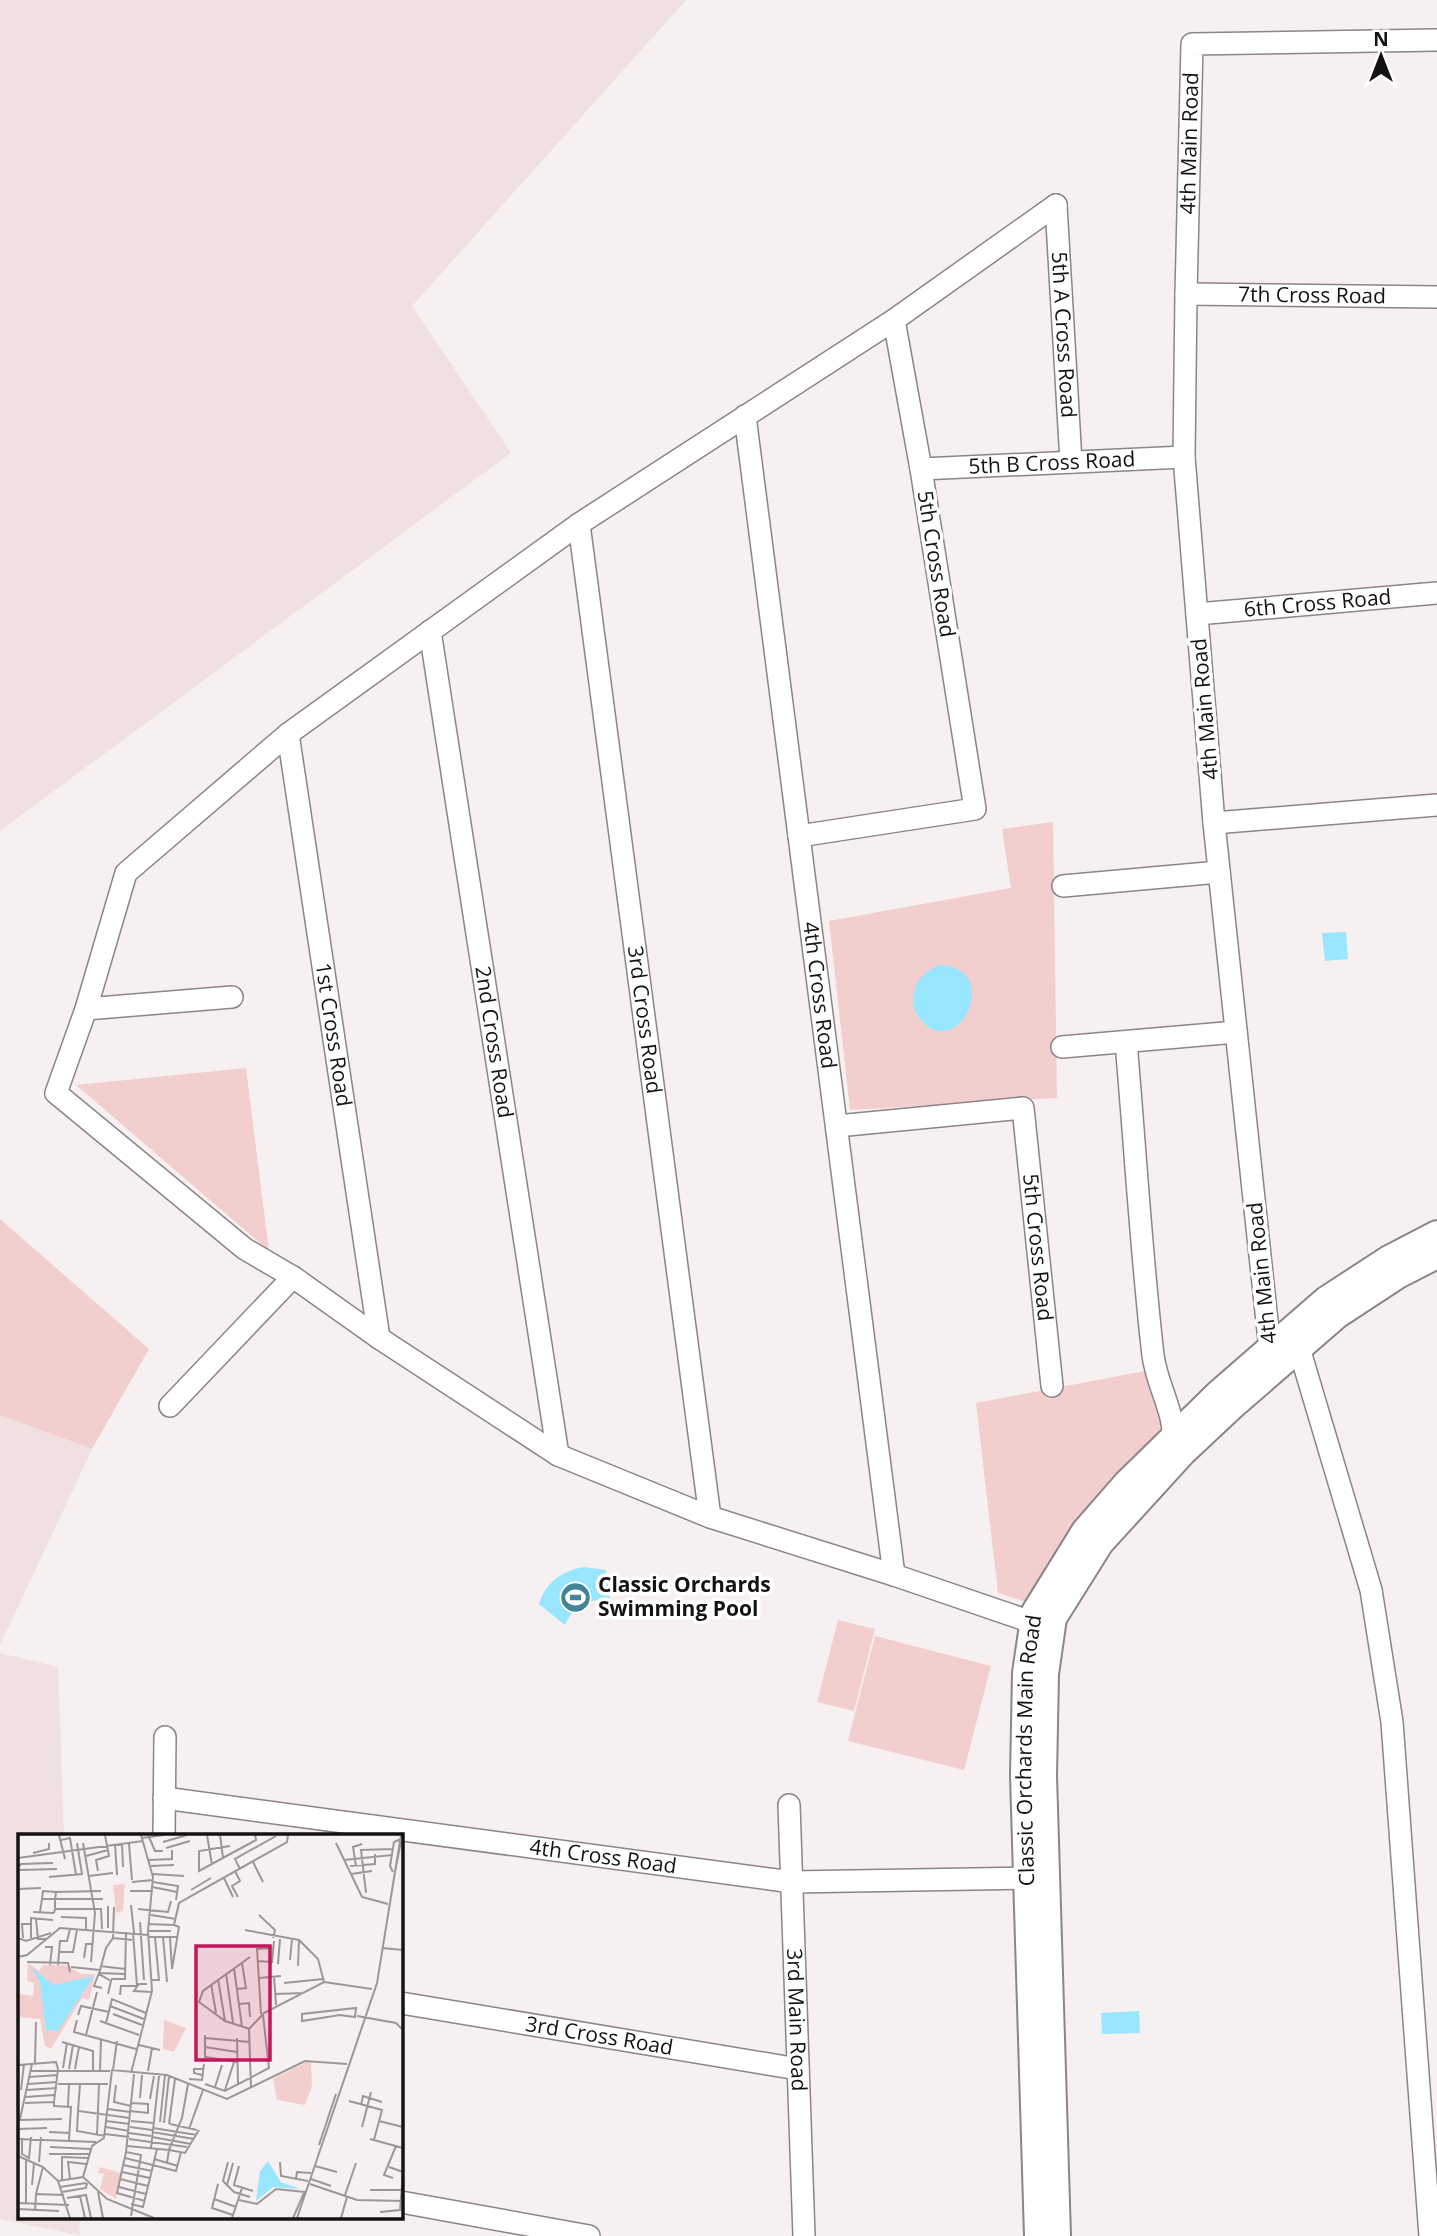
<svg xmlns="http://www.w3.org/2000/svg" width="1437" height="2236" font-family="'Open Sans',sans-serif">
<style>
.built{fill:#f0e0e0}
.green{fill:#f3cece}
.water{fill:#98e6ff}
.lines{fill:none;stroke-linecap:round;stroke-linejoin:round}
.minor-casing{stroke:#8c8585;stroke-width:24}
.tertiary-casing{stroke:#8c8585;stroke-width:30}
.minor{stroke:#fff;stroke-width:21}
.tertiary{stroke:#fff;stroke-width:26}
.labels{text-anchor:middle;stroke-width:7;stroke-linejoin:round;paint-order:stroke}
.street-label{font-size:21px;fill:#141212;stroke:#fff}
.poi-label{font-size:21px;font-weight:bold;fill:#141212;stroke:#fff;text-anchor:start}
.inset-road{fill:none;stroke:#9c9797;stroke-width:2}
.view{fill:#c2185b;fill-opacity:0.15;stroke:#c2185b;stroke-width:3.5}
.inset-edge{fill:none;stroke:#141212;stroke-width:3.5}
</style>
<rect width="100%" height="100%" fill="#f7f0f0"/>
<g class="built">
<polygon points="0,0 686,0 412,306 511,453 0,831"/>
<polygon points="0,1415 92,1449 0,1645"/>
<polygon points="0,1653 58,1667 64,1835 19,1835 19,2217 79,2217 80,2235 0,2219"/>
</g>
<g class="green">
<polygon points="1053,822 1057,1098 850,1110 829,921 1011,888 1002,829"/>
<polygon points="246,1068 269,1251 76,1085"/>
<polygon points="0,1219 149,1349 92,1449 0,1415"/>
<polygon points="1145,1371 1165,1429 1076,1526 1026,1602 998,1593 976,1403"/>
<polygon points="838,1620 875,1629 854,1711 817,1702"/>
<polygon points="875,1636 991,1666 964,1770 848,1741"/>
</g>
<g class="water">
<polygon points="1346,932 1348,959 1325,961 1322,933"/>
<path d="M942,965c62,6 15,99 -22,54 -16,-20 -2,-49 22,-54z"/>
<path d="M584,1567l22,3 4,31c-21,-4 -37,5 -45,24l-26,-21c7,-22 23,-33 45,-37z"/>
<polygon points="1139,2011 1140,2033 1102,2034 1101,2013"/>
</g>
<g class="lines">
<defs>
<g id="minor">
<path id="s1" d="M1056,205l15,257"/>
<path id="s2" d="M1186,294l251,3"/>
<path id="s3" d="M745,416l149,1159"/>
<path id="s4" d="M921,469l263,-12"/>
<path id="s5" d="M579,524l131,993"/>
<path id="s6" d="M1197,614l240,-21"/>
<path id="s7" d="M430,631l128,824"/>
<path id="s8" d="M288,734l91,604"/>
<polyline points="1214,823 1437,805"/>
<polyline points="799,836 975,809 921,469 894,320"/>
<polyline points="1063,886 1219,872"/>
<polyline points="86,1009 232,997"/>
<path d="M1126,1042c9,103 15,210 27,313 4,33 24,58 20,93"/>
<polyline points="1062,1047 1236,1032"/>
<path id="s9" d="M837,1126l186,-18 29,278"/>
<polyline points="1299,1348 1371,1590 1392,1722 1430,2236"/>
<path id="s10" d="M1271,1359l-57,-536 -30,-366 2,-163 6,-250 245,-4"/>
<polyline points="170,1406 293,1277"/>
<polyline points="1046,1627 894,1575 710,1517 558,1455 379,1338 293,1277 245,1249 56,1093 86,1009 126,873 288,734 579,524 894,320 1056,205"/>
<path id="s11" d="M164,1798l628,84 248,-4"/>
<path id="s12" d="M789,1805l15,431"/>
<polyline points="164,1835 165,1737"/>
<path id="s13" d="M401,2003l397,66"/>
<polyline points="401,2202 589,2236"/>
</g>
<g id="tertiary">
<path id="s14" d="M1038,2236l-14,-460 2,-103 9,-61 50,-81 41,-47 93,-91 107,-93 63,-41 48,-25"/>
<polyline points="1057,2236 1043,1776 1045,1674 1053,1618 1100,1543 1183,1452 1231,1407 1337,1315 1398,1275 1437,1255"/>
</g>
</defs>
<use href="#minor" class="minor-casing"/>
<use href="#tertiary" class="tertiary-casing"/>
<use href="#minor" class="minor"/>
<use href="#tertiary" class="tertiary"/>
</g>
<defs>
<symbol id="stadium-disc" viewBox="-11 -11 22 22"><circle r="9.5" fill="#448498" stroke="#fff"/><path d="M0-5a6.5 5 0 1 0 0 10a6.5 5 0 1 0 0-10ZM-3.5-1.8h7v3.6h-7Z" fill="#fff"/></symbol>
</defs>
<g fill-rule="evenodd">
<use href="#stadium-disc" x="558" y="1580" width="35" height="35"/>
</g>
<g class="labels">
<g class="street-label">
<text dy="7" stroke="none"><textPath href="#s10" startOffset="1220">4th Main Road</textPath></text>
<text dy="7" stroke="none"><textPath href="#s2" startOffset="126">7th Cross Road</textPath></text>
<text dy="7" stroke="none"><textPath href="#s1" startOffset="130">5th A Cross Road</textPath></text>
<text dy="7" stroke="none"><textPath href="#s4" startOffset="131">5th B Cross Road</textPath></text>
<text transform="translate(936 564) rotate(81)" y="7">5th Cross Road</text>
<text dy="7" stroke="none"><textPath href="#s6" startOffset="121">6th Cross Road</textPath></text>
<text transform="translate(1205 709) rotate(-95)" y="7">4th Main Road</text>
<text dy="7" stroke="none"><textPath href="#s3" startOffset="584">4th Cross Road</textPath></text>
<text dy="7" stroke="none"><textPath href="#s5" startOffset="500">3rd Cross Road</textPath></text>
<text dy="7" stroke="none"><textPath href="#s8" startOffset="304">1st Cross Road</textPath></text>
<text dy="7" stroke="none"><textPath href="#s7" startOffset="416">2nd Cross Road</textPath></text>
<text dy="7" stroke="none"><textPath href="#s9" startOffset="327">5th Cross Road</textPath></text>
<text transform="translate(1262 1273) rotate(-96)" y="7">4th Main Road</text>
<text dy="7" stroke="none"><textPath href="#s14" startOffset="486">Classic Orchards Main Road</textPath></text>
<text dy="7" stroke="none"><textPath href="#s11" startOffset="443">4th Cross Road</textPath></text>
<text dy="7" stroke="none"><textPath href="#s12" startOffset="215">3rd Main Road</textPath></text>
<text dy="7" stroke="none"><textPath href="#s13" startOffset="201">3rd Cross Road</textPath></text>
</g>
<g class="poi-label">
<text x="598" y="1592">Classic Orchards<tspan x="598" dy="24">Swimming Pool</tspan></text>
</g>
</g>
<g transform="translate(18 1834)">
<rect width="385" height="385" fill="#f7f0f0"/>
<path d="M107,50l-2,27 -7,2 -3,-28zM10,129l11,8 4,-6h22l17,9h13l-6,26 -7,-2 -31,51 -6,-3 -5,-27 -22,-2 2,-23 13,2 1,-13 -7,-2zM146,186l22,8 -12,24 -11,-3zM289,228l4,1 1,23 -7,19 -28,-5 -4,-21zM82,333l21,6 -5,26 -16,-10 4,-15 -6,-1z" fill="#f3cece"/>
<path d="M14,134l22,17 40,-9 -36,55 -12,-1 -6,-48zM250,327l13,21 19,7 -27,-2 -17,14 4,-30z" fill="#98e6ff"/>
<path class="inset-road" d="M41,1l6,24M189,1l5,30M202,1l3,23M131,3l6,14h8M124,4l22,-3M43,6l9,-2 6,37M145,8l24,-7M65,9l12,70 -4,49M318,9l26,54 26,7M97,10l2,31M104,10l1,23M111,10l3,36M212,12l-31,5v20l57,-31 -1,-5M148,14l24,-7M15,19l16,-4v-6M68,22l22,-6M0,24l125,-17M131,26l23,-1v-9M326,26l48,-5M235,28l10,20M133,32l23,-1M332,32l25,-2v-10M338,32l-3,-19 9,-3M0,34l3,-4 32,-1M222,35l-5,-10 41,-23M0,36l39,-1M80,37l-2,-11 13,-4 -4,-21M217,37l5,10 -8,5 6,11M375,38l-3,-6 4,-24 7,-3M377,38l6,-31M135,40l31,2M333,40l21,-3M71,42l24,-3M31,43l33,-3 -5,-31M206,44l9,19M114,48l21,-2M135,48l25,4 -2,14M134,53l25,5M0,55l23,-1M173,56l20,-12M83,57l-45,1 -1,7h48M112,57h22M348,59l-5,-43 32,-1M24,65l1,-8 13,1M113,71l3,28M90,72v22M120,75l30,3 3,-11M15,78l21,1M22,78l2,-13h13v10M36,79l1,-4h46l1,20M133,81l25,4M241,81l16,15 -2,8M43,83l25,1v12M18,85l2,20h8M122,88l4,58M130,90l26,1M156,91l5,-22 108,-61 1,-7M227,96l54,10 19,19 6,23M130,97h23M130,103h30M145,103l4,45M152,103l2,32M0,104l8,3 25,-8M5,104l-1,-14h8M13,104v-20l22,2M95,104l1,-31M27,113h7l-2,18M364,114l21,2M42,118h13l4,-22M0,123l9,-2 33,-27 88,7M66,124l2,-14h7M272,126l2,-21M239,127l15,1 2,-21M9,128l41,1 2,9M260,130l2,-25M40,131l2,-24h7l3,-12M82,132l25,3M280,132l1,-26M53,133l29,3M216,134l8,59M154,135l7,-42 -5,-2M208,139l7,50M256,142l2,29M241,144l22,-2M93,145h14l1,-47M200,145l7,42M134,146h7l-4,-43M266,149l39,-4M129,150h-8l-5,7 18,1M193,150l5,29M84,154l-8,-2 5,-13 26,1M219,155l9,-1 -4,-25M90,160l3,-13 -12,-7 7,-26 7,-10 19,2M258,160l28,-1M102,161l1,-9h16l-4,-53M221,170l10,-1 1,14M92,172l34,13M338,174l-1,9 -15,-2 -38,6v-7zM95,180l29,11M243,180l-4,-65 16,-1M60,181l3,-9 28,6M339,182l39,7 7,7M59,186l-3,12 62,17M0,187v25M82,187l39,14M88,189l6,-24 34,14M232,195l-25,-8 -26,-19 4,-11 47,-34M68,201l11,-43M187,201v22l33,5M187,204l45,4M219,204l1,46M44,208l31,9v19M121,211l21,5M187,213l32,5M17,229l1,-41M0,231l38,-3 2,7M45,234l4,-25M51,235l4,-24M57,235l4,-22M82,236l1,-31M95,236l4,-29M13,237h79M130,237l4,-23M113,239l21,-82 -4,-60 5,-54 -12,-42M184,241l-8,-2v-4h9M11,243l29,-2M171,245l13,1 2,-16M10,250l29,-2M40,250h50M62,250l-2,27 52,7M187,250l20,7 44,-23 -6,-53M98,251l-2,17 17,4M197,253l7,-22M233,254l-2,-59 15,-16 60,-31 48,7M3,256l3,-26M9,256l30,-2M207,256l9,-28M7,263l29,-2M122,264l2,-23M132,265l4,-23M331,267l33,9 -8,30M36,268v4l17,1 -2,33M36,268l4,-33M7,269l29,-1M343,271l2,-9 19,6M50,272l1,-22M90,275l22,3M60,277l-1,20 28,5M112,277l18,2v-9l-17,-1M2,285l12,-55M1,286l43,-1M88,287l24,3M113,287l22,2M361,287l24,6M142,288l5,-47M146,289l5,-47M151,290l6,-45M152,290l27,6M88,293l23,4M112,293l22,3M344,293l9,-35M135,294l44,7M0,295l29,-1M171,295l14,-39M31,298l21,1M134,298l42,7M111,299l22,3M87,300l24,3M79,301l2,-51M134,303l39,7M4,304v16l7,4 2,-21M0,305l78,3M111,305l58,8M352,305l33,9M301,311l17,-51M109,312l42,4 13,-32 6,-34M32,313l41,2M133,314l8,-72M108,318l-9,41 28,8M31,320h40M0,322l25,11 15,14 25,-4 9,-31 12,-8 8,-68 55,5 60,24 78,-38 42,3M107,324l51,13 5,-19M136,325l24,7M21,328l2,-25M210,328l-5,19 11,11 16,5M262,328l1,14 27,5M149,329l2,-13 16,3 14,-23M105,331l29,6M221,332l-5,19 19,6M297,332l22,6M104,338l28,6M65,343l24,22 47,19M375,344l-9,-3 12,-29M52,345l-2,-17 18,2M102,345l28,7M278,345l1,-7 14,1M293,345l20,7M44,346v-23l26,1M40,347l12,37M200,350l-6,24 21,7M292,350l47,16 46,1M14,351l2,-22M209,351l6,-22M42,353l26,-4M101,353l27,7M352,356h31M44,358l24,-4 1,-5M80,358l5,26M18,360l7,-27M327,361l11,-32M62,362l5,22M49,364l19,-3 5,23M196,365l22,8M221,366l18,4 19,-15 29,3M0,369l51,2M8,370v-44M113,370l12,3 14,-58M0,375l41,2M17,377l1,-17 28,1M362,378l20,-2 3,-38 -14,-5M113,382l10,-61 -15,-3 8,-78M214,384l10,-30M275,384l11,-25M279,384l80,-235 24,-148M323,384l6,-21"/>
<path class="view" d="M178,112h74v114h-74z"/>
<rect width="385" height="385" class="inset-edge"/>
</g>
<g transform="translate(1381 56)" stroke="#ffffff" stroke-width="5" paint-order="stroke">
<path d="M0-5L12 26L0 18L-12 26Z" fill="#141212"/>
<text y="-10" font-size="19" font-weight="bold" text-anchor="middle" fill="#141212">N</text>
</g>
</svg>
